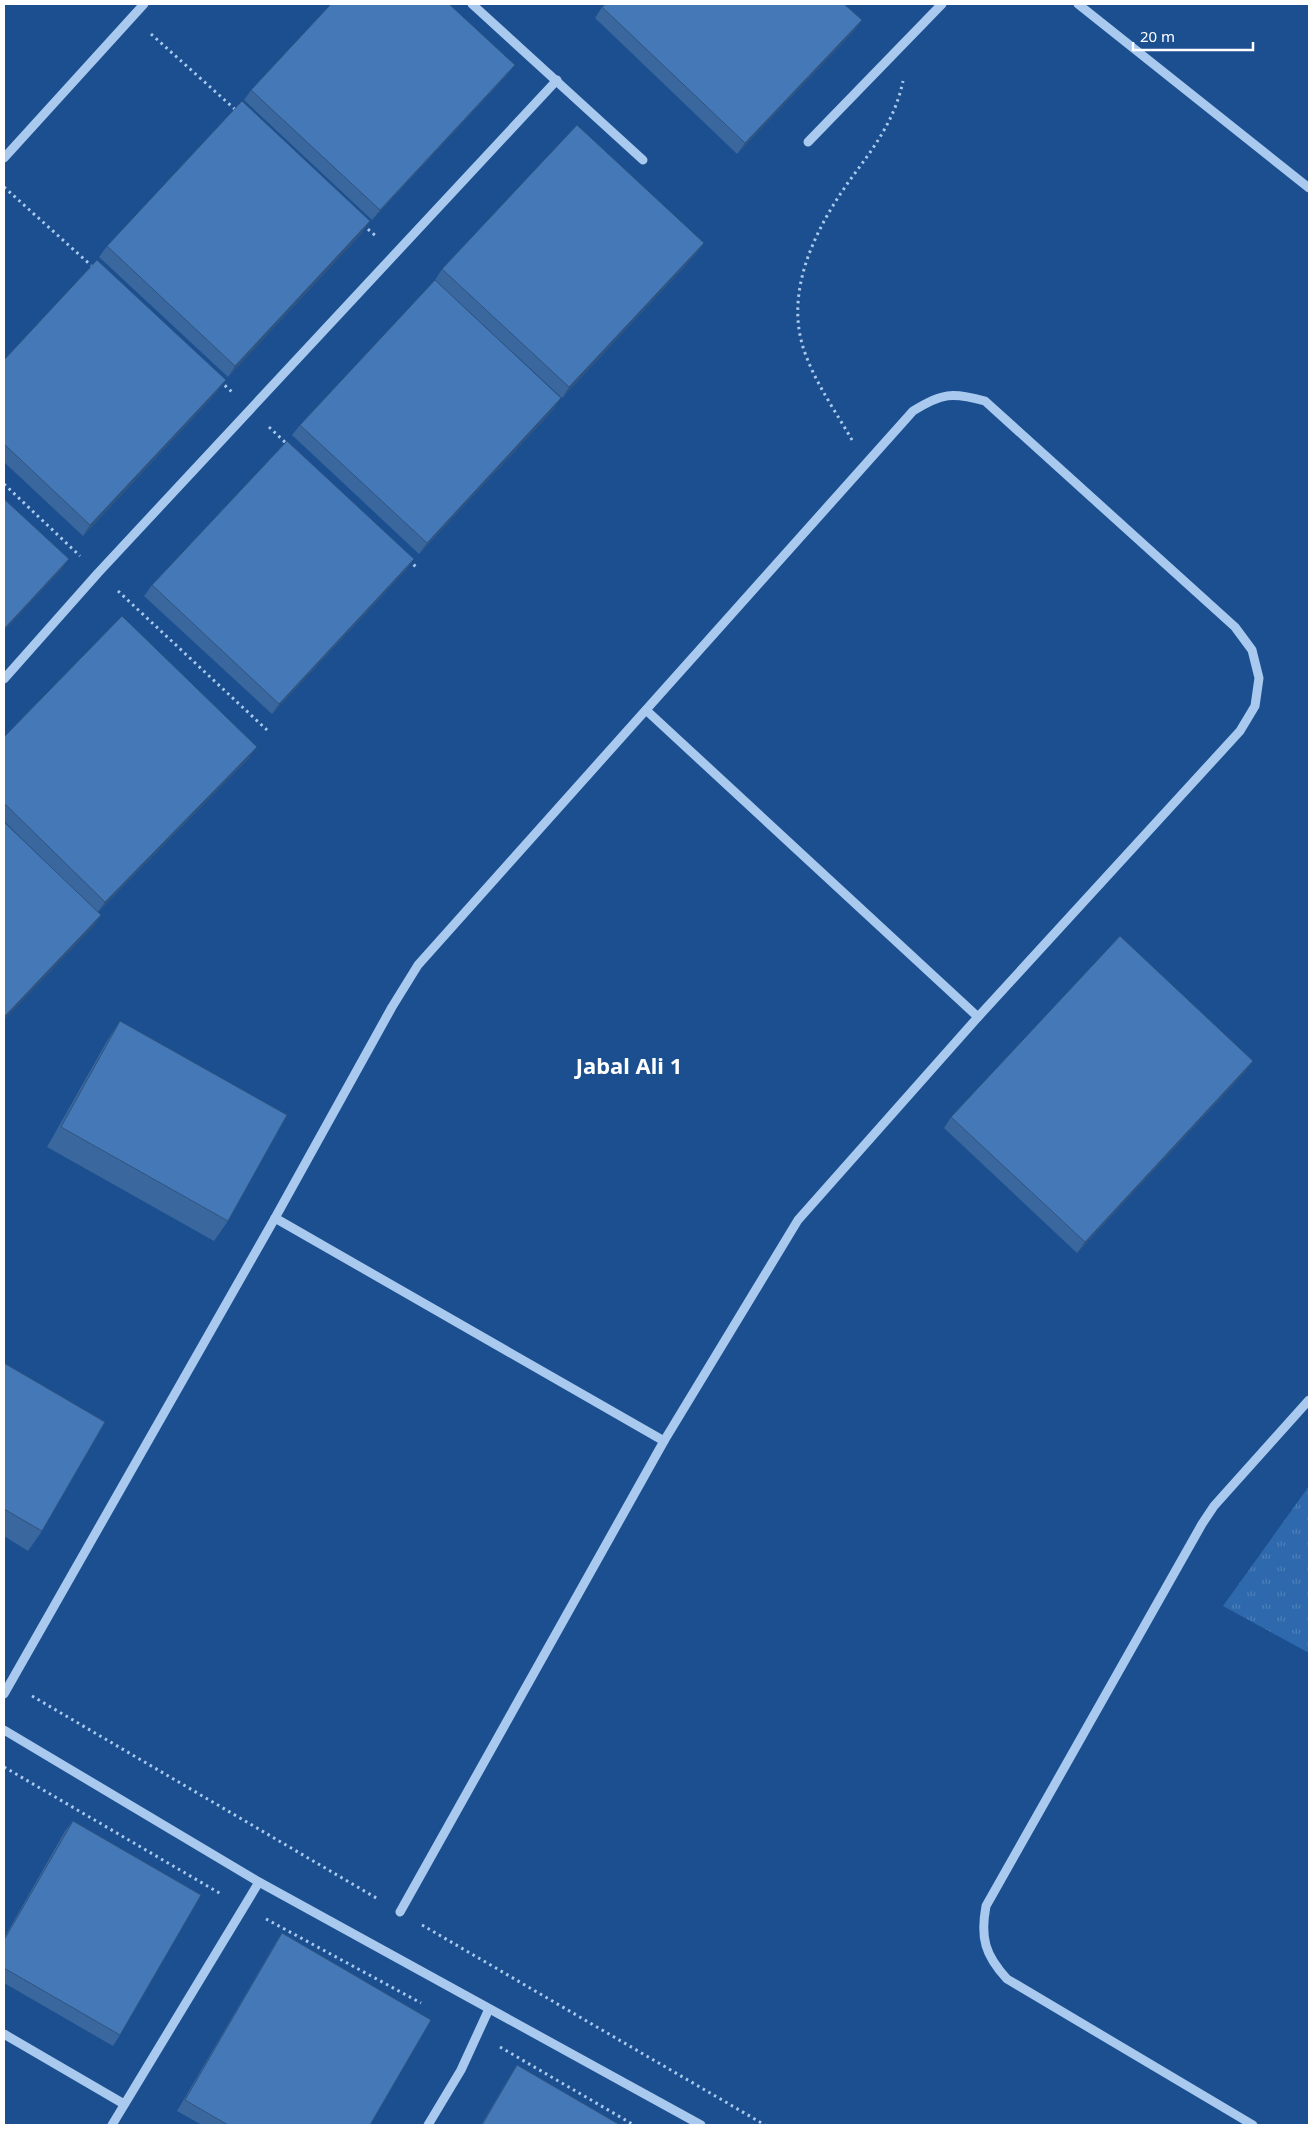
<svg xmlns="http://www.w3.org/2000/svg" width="1313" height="2129" font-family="'Noto Sans',sans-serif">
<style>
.park{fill:url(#park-tufts)}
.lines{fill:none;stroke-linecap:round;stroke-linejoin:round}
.path{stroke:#a9c9ee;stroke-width:3;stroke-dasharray:2.5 4;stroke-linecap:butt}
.minor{stroke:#a9c9ee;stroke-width:9}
.wall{fill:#3a679d}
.shaded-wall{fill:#305480}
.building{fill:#4478b7;stroke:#305480}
.labels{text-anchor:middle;stroke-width:4;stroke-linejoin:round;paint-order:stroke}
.district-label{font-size:22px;font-weight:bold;fill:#fff;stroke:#1b4f8f}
</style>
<defs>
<pattern id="park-tufts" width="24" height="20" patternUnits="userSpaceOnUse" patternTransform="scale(1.25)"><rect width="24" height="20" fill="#2e69ad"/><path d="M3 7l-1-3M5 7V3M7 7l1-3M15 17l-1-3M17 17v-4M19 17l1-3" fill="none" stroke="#4d80b9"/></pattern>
</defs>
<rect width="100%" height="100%" fill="#1b4f8f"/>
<polygon class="park" points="1309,1486 1309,1653 1223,1606"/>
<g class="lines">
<g class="path">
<polyline points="151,34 238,112"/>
<polyline points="4,187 94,268"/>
<polyline points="363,225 377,237"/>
<polyline points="220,381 232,392"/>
<polyline points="269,427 288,445"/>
<path d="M852,440c-16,-28 -36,-56 -47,-87 -22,-60 10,-124 45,-173 23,-31 45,-60 53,-99"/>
<polyline points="4,484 80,556"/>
<polyline points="409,560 417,568"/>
<polyline points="118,591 267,730"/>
<polyline points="32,1696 378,1899"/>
<polyline points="4,1767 221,1894"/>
<polyline points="266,1919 421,2003"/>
<polyline points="422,1925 765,2125"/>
<polyline points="500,2047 634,2125"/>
</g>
<g class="minor">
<polyline points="472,4 643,160"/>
<polyline points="1078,4 1309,188"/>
<polyline points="808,142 942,4"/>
<polyline points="4,158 144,4"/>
<polyline points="4,679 98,573 557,80"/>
<polyline points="646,710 978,1017"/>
<polyline points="275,1218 664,1441"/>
<path d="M4,1694l271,-476 117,-211 26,-42 495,-554c29,-18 39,-19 72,-10l250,226 17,23 7,28 -4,28 -15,25 -262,286 -180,203 -134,221 -264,471"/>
<polyline points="4,1730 259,1882 701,2125"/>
<polyline points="4,2034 124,2104"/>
<polyline points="112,2125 259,1882"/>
<polyline points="428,2125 461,2070 489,2009"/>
<path d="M1253,2125l-246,-146c-22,-24 -27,-41 -21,-73l216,-382 12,-18 95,-106"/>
</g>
</g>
<g class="wall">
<polygon points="602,7 862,20 854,31 737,154 595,18"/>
<polygon points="507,75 372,220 244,100 251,90"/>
<polygon points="363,232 228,377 99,257 107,246"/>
<polygon points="704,243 696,254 562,398 435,280 442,269"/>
<polygon points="4,360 218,391 83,536 4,462"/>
<polygon points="554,409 419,554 292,435 300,425"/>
<polygon points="414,559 406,570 272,714 144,596 152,585"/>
<polygon points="4,737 250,757 98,912 94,926 52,868 4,821"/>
<polygon points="120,1021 228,1221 214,1241 47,1147 107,1041"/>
<polygon points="1246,1071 1077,1253 944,1128 951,1117"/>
<polygon points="4,1363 42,1531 28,1551 4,1536"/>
<polygon points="73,1821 120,2035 113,2046 4,1983 4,1938 65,1831"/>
<polygon points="282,1933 370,2125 202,2125 177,2111 275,1944"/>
<polygon points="517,2065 620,2125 481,2125 510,2076"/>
</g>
<g class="shaded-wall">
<polygon points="862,20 854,31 737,154 745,143"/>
<polygon points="515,65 507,75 372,220 380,210"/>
<polygon points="370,221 363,232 228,377 235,366"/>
<polygon points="704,243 696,254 562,398 569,387"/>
<polygon points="226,380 218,391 83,536 90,525"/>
<polygon points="561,398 554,409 419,554 427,543"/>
<polygon points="69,559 61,570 4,631 4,629"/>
<polygon points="414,559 406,570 272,714 279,704"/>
<polygon points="257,747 250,757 97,913 105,902"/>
<polygon points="101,915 94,926 4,1020 4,1017"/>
<polygon points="1253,1061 1246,1071 1077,1253 1085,1242"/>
</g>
<g class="building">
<polygon points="331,4 449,4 515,65 380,210 251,90"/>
<polygon points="606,4 844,4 862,20 745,143 602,7"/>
<polygon points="242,101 370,221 235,366 107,246"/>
<polygon points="577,125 704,243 569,387 442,269"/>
<polygon points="97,260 226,380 90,525 4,444 4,360"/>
<polygon points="435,280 561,398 427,543 300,425"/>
<polygon points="287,441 414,559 279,704 152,585"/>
<polygon points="4,499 69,559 4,629"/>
<polygon points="122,616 257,747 105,902 4,803 4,737"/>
<polygon points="4,822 101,915 4,1017"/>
<polygon points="1120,936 1253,1061 1085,1242 951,1117"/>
<polygon points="120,1021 287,1115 228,1221 61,1127"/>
<polygon points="4,1363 105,1422 42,1531 4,1509"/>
<polygon points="73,1821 201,1895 120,2035 4,1968 4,1940"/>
<polygon points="282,1933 431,2020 370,2125 228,2125 185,2100"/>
<polygon points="517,2065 620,2125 482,2125"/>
</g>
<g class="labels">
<g class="district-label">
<text x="629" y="1074">Jabal Ali 1</text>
</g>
</g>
<rect width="1313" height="2129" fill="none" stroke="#ffffff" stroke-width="10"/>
<path d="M1133 42v8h120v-8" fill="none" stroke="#ffffff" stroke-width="2.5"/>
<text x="1140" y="42" font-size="15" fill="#ffffff" stroke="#1b4f8f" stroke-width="4" paint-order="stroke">20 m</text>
</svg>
